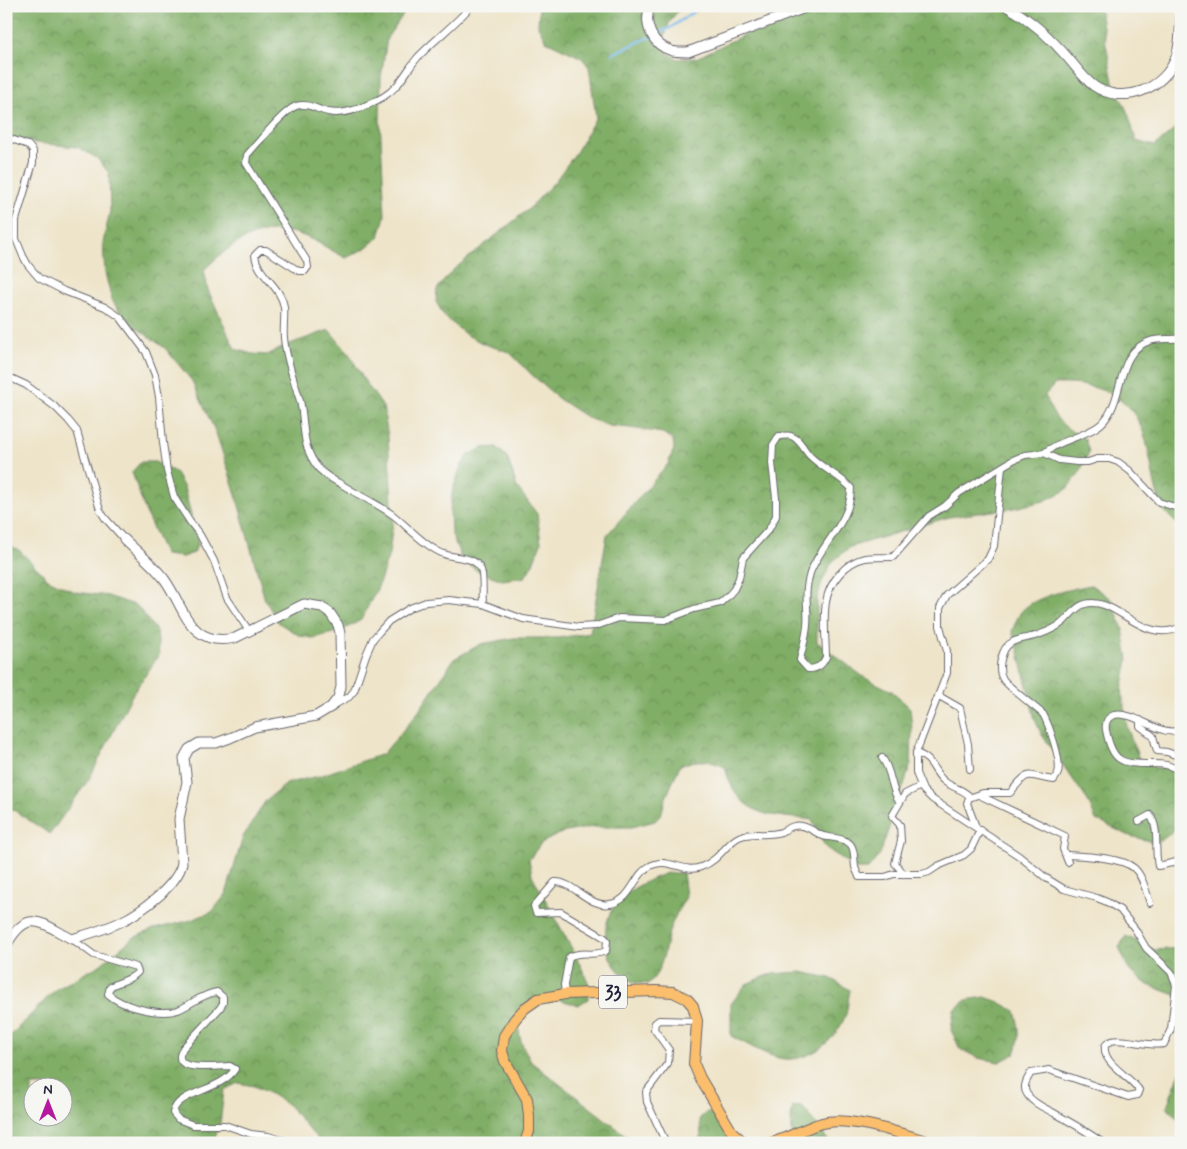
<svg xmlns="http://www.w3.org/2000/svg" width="1187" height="1149" font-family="Mynerve,sans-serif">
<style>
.forest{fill:url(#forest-crowns);stroke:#516850;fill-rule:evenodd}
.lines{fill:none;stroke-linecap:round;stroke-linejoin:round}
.stream{stroke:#77baec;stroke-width:2.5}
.minor-casing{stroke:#69666d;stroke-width:8}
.tertiary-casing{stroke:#69666d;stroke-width:11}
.primary-casing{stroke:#69666d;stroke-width:12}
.minor{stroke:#fff;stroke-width:6}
.tertiary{stroke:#fff;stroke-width:9}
.primary{stroke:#fabe6d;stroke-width:10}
.labels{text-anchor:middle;stroke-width:4;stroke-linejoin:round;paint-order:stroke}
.shield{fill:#f6f6f2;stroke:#626272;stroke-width:1}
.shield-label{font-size:19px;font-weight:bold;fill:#22223b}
</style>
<defs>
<pattern id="forest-crowns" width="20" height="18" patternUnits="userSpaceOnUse" patternTransform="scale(1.25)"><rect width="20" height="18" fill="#80ae66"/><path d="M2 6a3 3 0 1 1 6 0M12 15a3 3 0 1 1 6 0" fill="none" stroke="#688d55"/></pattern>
</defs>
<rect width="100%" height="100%" fill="#f6f6f2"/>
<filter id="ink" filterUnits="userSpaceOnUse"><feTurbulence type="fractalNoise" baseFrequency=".02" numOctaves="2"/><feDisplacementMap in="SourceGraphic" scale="10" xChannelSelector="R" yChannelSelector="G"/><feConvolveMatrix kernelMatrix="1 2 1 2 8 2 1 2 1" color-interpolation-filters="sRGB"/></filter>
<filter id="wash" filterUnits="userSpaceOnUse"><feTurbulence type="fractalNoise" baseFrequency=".0096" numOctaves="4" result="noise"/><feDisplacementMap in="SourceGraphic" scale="20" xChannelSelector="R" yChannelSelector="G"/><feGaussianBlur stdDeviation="1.12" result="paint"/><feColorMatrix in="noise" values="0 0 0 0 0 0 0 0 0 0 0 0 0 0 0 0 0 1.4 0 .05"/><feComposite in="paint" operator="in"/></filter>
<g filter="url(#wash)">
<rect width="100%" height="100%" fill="#eee4c9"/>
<g class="forest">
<path d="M6,6h403l-22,32 -6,40 -1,41 5,97 -6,21 -15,12 -18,9c-14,-7 -27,-16 -42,-22 -40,-16 -73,7 -100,34l4,20 27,59 17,5 15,1 23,-11 39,-14 21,25 14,25 19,27 5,30 5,85 -4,32 -11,33 -17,33 -20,11 -28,7 -13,-2 -21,-13 -14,-23 -30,-109 -19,-58 -24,-52 -27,-33 -41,-29 -12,-19 -7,-27 -2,-30 7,-32 -1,-38 -12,-15 -20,-11 -51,-5 -20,-6z"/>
<path d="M539,6h142l-12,17 -7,21 7,10 9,5 18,-1 56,-27 26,-21 3,-4h318l14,76 15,31 8,28 19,5 26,-22v404c-6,-7 -17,-15 -20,-23 -7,-18 -9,-38 -13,-56 -10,-51 -46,-67 -93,-65l-10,11c8,24 18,32 40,44l4,13 -9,20 -14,18 -22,11 -30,7 -65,9 -99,30 -18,15 -10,20 -5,17v43l48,36 27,13 18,17 2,21 -1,35 -31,90 -12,15h-12l-31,-22 -13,-27c-11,-2 -23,-2 -34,-4 -31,-3 -46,-21 -53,-49 -18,-8 -26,-8 -45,-2l-15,35 -4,15 -6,6 -23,6h-40l-31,6 -20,10 -12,17 3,15 45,83 12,26 -1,15 -10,6 -21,-6h-24l-12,13 -3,14 3,16 10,20 92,71 9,10h-311l-33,-38 -19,-12 -15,-7 -16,-3 -14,7 -4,34 -7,19h-207v-103l49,-50 45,-25 33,-27 21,-9 34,-8 24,-9 14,-18 17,-57 23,-37 22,-17 31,-7 64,-22 33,-39 38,-56 27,-15 33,-6h44l32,-5 17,-98 61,-71 6,-15 -1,-9 -10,-7 -32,-5 -22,-2 -21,-8 -29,-19 -28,-25 -22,-22 -25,-8 -19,-10 -20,-17 -9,-15 1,-13 15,-18 79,-64 25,-27 21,-29 19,-34 -7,-50 -7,-9 -36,-17 -8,-15zM32,1086h30v30h-30z"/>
<polygon points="497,447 507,457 517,487 537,514 541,543 532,566 525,577 502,580 476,570 461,558 451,532 450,511 452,493 461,466 469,455 482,448"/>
<polygon points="141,462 155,462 175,472 184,488 198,542 194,553 182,557 165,555 147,516 132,472"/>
<polygon points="6,543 20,551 48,579 75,592 108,596 137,606 157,632 159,655 132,695 89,779 50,834 6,805"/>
<path d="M1091,585l20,14 12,30 5,31 -6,30 5,37 12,32 17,9 25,-2v53l-8,13 -16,11 -27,-7 -34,-16 -8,-19 -46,-66 -7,-15 -16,-68 -7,-21c3,-6 5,-14 9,-19 13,-16 50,-23 70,-27z"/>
<path d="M667,873h16l3,24c-6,10 -12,20 -16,32 -6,18 -6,42 -22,55 -4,-1 -11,0 -15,-2 -28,-15 -36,-51 -18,-77 9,-14 37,-27 52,-32z"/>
<polygon points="1126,936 1155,950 1181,948 1181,1004 1176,995 1148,985 1129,970 1119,947"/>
<path d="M801,972l29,6 20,12c-2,8 -2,17 -4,24 -8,24 -34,47 -61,45 -15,-1 -40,-16 -54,-23v-32l15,-20 25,-10z"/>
<path d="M985,997l14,5 16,9c5,17 6,26 0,43l-16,8 -21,-4 -18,-9 -9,-19 3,-20 12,-10z"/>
<polygon points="1181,1070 1181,1121 1179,1121 1167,1106"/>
<polygon points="802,1106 830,1143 793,1143 791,1117 793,1107"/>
<polygon points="707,1112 718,1116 730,1138 734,1143 701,1143 700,1118"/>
</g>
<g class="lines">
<g class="stream">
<polyline points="655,35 670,28 702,6"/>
<polyline points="612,54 650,37"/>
</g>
</g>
</g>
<g filter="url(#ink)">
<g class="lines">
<defs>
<g id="minor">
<path d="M471,6c-16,19 -36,33 -53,51 -12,14 -18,30 -35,40 -14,8 -38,19 -55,15 -11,-2 -20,-10 -32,-6 -14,6 -38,37 -49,49l-1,8 61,98 1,6 -3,4h-6l-33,-21h-6l-5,5c2,20 26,31 29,52 1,10 -1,21 0,31 2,21 10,42 16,63 6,25 0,45 19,68 6,6 14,11 22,15 17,11 35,19 52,31 15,12 33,32 51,39 12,5 31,1 37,16 3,7 1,26 2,34"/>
<polyline points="6,137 28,145 33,151 33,163 16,220 16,239 23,256 28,265 39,278 64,291 105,307 120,317 146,352 155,375 159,397 163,443 167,471 174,497 190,522 200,535 214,561 227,598 249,631"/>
<polyline points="6,379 13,379 26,385 54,406 68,420 77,431 100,510 105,518 124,539"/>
<path d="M1044,453c16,-14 42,-16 57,-29 25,-23 13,-72 49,-83 10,-3 21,-1 31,-3"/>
<path d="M1002,467l-8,79 -6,13 -41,36 -7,13v18l7,25v22l-31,80v20l7,17 9,9 87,57 27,22 18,11 33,9 10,4 13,8 15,19 11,19 25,24 5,13 -5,44 -7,15c-17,3 -40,-7 -53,-3 -1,0 -6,4 -6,5 -3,18 25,30 34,44l-2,5 -9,2 -79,-27 -18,3c-4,6 -9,14 -4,21 6,10 20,15 29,20 16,9 32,18 47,29"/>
<polyline points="939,696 960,708 968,744 970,769"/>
<path d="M334,705l15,-8 5,-6 12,-36 7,-16 6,-7 10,-11 21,-13 16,-6 23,-2 34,4 40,15 56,8 17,-1 23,-8 46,2 29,-11 26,-6 8,-7 6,-7 5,-11 4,-20 26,-29 7,-13v-18l-4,-35 1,-18 6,-9c3,0 9,-1 12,0 9,3 13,14 19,20 13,13 29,19 41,32 0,35 -30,55 -41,85 -7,22 -1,33 -3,53 -1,12 -5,23 -7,34l8,9c9,0 14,-3 18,-12 0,-17 -3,-37 0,-55 3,-19 19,-40 39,-44 9,-1 19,-1 28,-1l36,-41 16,-10 14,-13 54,-33 12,-5 19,-2 15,7 18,2h11l9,-3h12l9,3 12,9 29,31 22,7"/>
<polyline points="1140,720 1140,726 1153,736 1157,751 1167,752 1181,757"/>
<path d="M1181,729c-18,11 -46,-19 -67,-14 -7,2 -9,8 -8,15 6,32 15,34 45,34 5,0 11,0 15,1 5,1 10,4 15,6"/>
<path d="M916,753c18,6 16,18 28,28 8,7 20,8 26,16"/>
<path d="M882,758c10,12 8,30 17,43"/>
<polyline points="979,795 1065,836 1063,849 1068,862"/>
<path d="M1139,821l11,-6c10,14 4,34 8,51l23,-5"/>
<path d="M976,827l-9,-24 2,-5 14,-5h27c21,-26 16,-16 44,-13 1,-2 3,-4 4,-7 4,-12 -9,-48 -15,-59 -8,-7 -36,-28 -40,-35 -5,-8 -3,-18 0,-26 6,-16 22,-13 35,-18 8,-3 17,-6 24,-12 7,-6 14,-17 23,-19 31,-9 57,42 96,23"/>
<path d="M1066,855c17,1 55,2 68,13 9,8 12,24 16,35"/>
<polyline points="904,874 895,863 901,841 900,825 892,816 905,794 921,786"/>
<path d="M72,939l22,16 42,12 2,5c-8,9 -19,9 -28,15l-2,7c14,13 52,22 70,16 14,-6 24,-16 39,-18l6,5v6l-3,5 -37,40c-1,3 -3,5 -3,8 -2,16 40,10 50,10l5,3c-14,23 -59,22 -62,44l5,6 15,6h32l26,9 17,2 24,7"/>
<path d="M565,994l-1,-9 5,-28c12,-7 25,0 37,-6l1,-10 -2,-3 -44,-26 -25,1 -2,-7 21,-24c18,-1 34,26 55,22 23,-4 23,-29 40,-38 17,-10 33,8 51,1 18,-6 26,-25 38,-30 13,-6 28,0 42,-5 7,-3 12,-8 21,-6 7,1 14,7 21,10 8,2 23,2 28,9 4,5 3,15 4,22 1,4 3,6 4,10h26l9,-3h28l7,-2 9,-6 26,-11 7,-6 9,-19"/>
<polyline points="666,1143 647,1102 646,1092 668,1063 669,1050 654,1029 655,1023 659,1020 697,1021"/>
</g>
<g id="tertiary">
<path d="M650,6c-7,19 2,39 22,45 4,1 10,1 16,1l122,-46"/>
<path d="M1006,6c24,13 44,31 62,52 8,9 15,20 26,28 29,20 71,3 82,-29 5,-14 4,-31 5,-46"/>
<path d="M6,946c22,-40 36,-22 66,-7 37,-11 59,-18 88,-44 9,-9 20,-20 22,-32l-3,-44 8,-37 -3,-24 5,-9 10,-6h17l14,-5 25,-11 61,-11 15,-9 7,-9 3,-11 -1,-54 -2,-8 -8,-12 -8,-6 -18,-3 -69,34c-46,10 -50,-30 -70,-58 -11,-15 -28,-28 -41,-41"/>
</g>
<g id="primary">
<polyline points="525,1143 529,1131 529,1116 527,1099 505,1061 502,1051 504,1036 515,1019 525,1008 538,999 565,994 656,991 673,992 687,999 693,1006 697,1021 694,1064 700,1078 732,1132 741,1140 748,1143"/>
<path d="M771,1143c18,-5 33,-15 51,-20 27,-8 83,12 111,20"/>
</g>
</defs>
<use href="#minor" class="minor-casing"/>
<use href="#tertiary" class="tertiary-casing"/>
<use href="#primary" class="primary-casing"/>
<use href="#minor" class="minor"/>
<use href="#tertiary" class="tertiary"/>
<use href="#primary" class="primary"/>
</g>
</g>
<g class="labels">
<rect class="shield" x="599" y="975.5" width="28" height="33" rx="4"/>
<g class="shield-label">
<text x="613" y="999">33</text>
</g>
</g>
<rect width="1187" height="1149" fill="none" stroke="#f6f6f2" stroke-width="25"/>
<g transform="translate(48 1102)"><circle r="24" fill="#f6f6f2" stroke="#a1a1a9"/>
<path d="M0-4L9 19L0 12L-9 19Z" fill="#b5179e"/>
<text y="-8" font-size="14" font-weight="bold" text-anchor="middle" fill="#22223b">N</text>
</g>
</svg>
